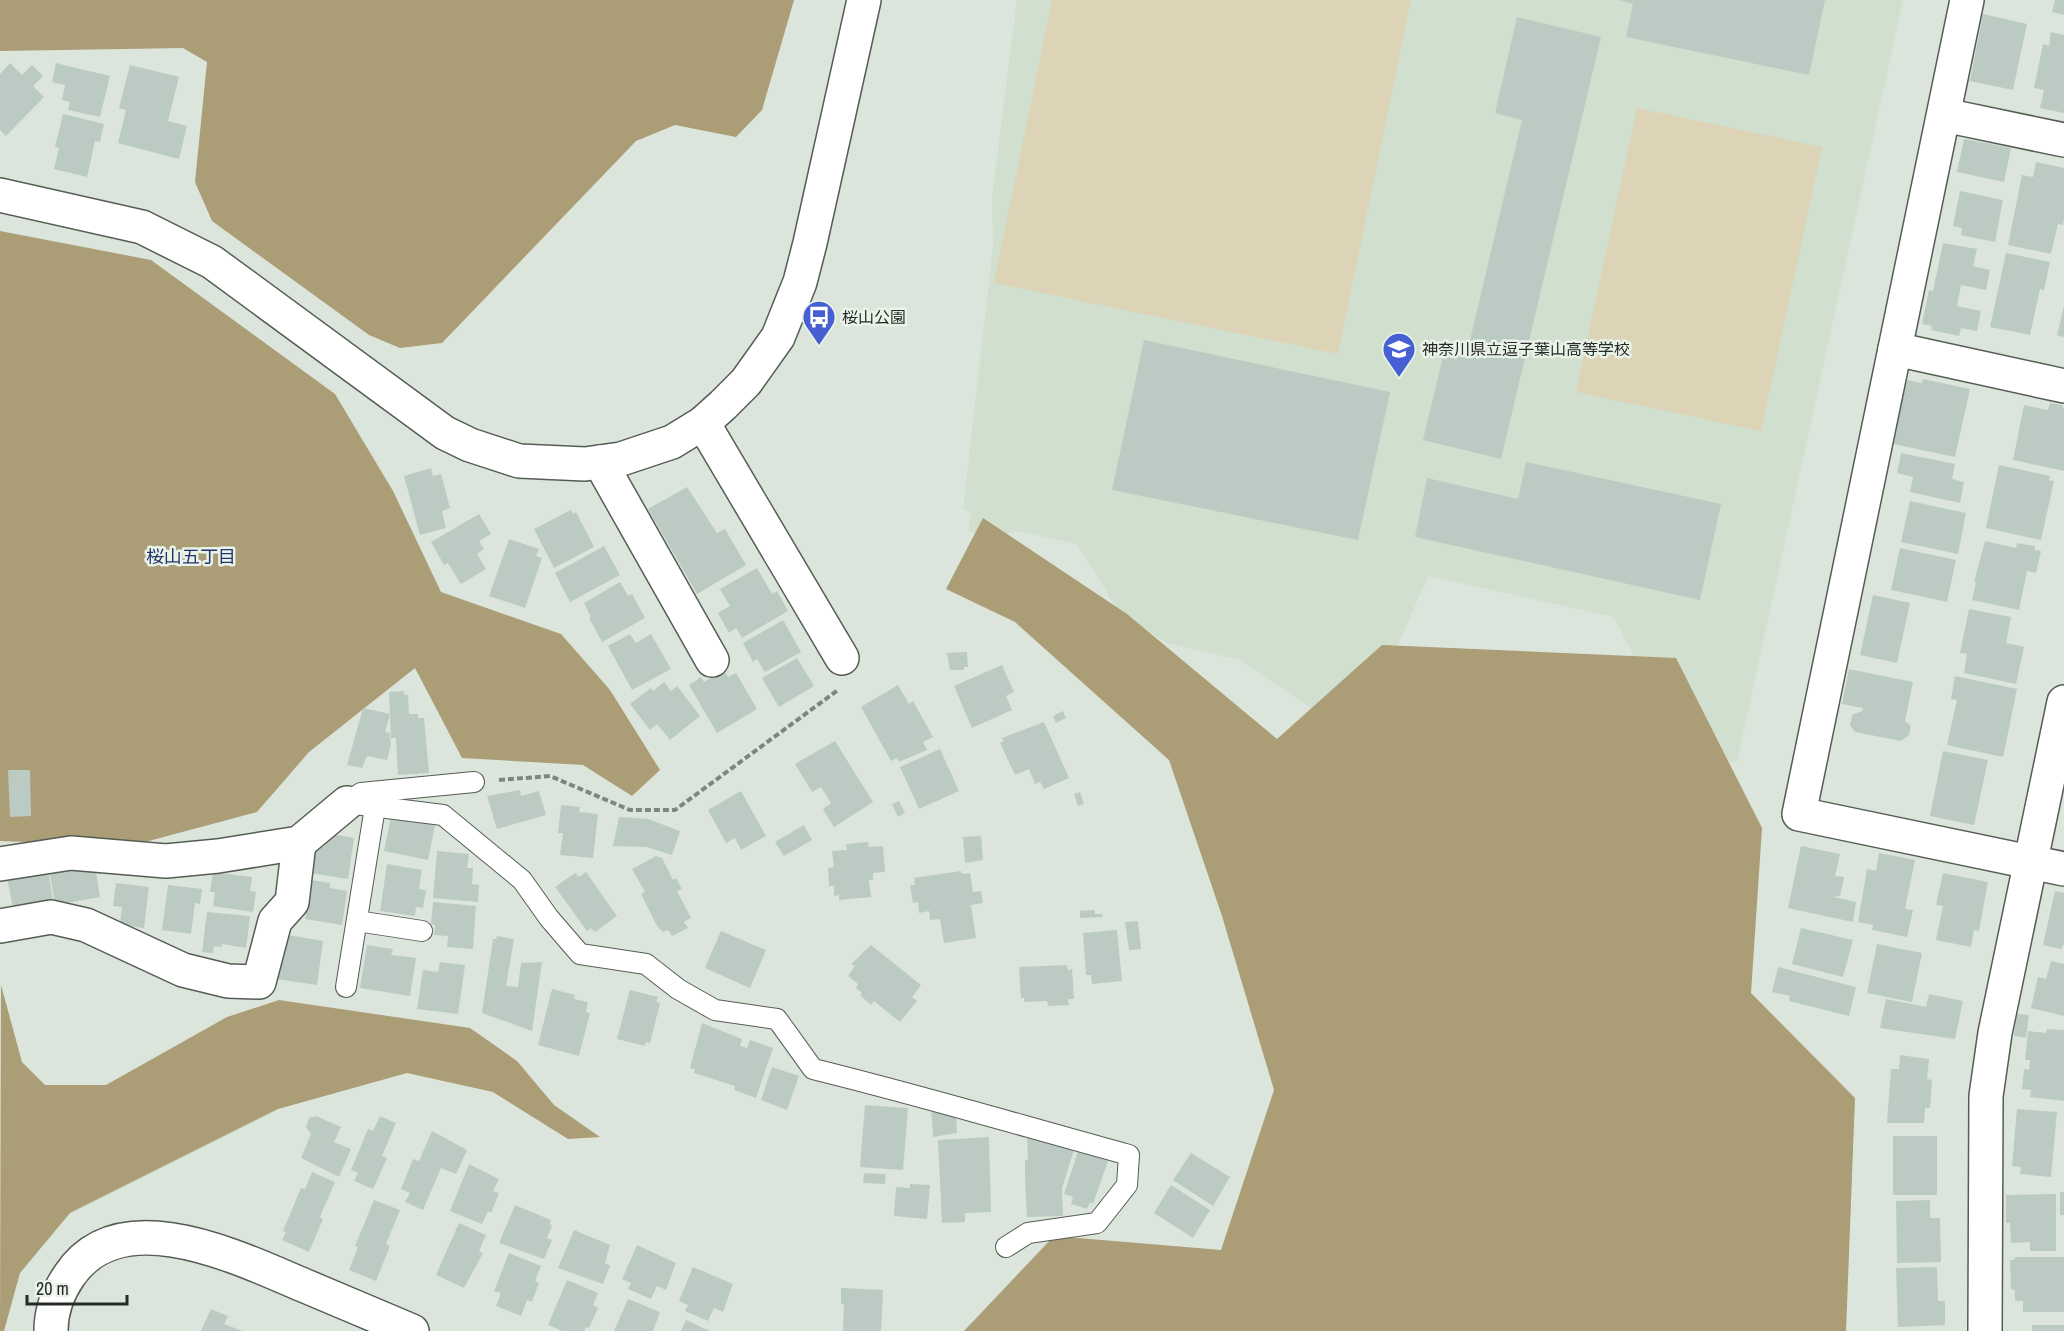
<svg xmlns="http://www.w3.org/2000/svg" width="2064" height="1331" font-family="'Archivo Narrow','Noto Sans JP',sans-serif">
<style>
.built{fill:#d0dfce}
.green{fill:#ddd3b6}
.forest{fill:#ab9d76}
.building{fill:#bccac4}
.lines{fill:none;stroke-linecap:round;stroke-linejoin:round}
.lane-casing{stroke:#555d54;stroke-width:22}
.street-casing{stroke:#555d54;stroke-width:36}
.secondary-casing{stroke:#555d54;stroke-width:36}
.path{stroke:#7e857e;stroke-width:4;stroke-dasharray:6 3;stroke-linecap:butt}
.lane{stroke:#fff;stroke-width:20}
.street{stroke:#fff;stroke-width:33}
.secondary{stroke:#fff;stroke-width:33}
.labels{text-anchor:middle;stroke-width:5;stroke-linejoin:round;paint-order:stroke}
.poi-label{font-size:16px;fill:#272b27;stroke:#e9f3e8;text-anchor:start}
.neighbourhood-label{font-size:18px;fill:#25336c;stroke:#e9f3e8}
</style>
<rect width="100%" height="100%" fill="#dce5db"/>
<polygon class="built" points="1017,0 1903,0 1737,762 1688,762 1614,617 1428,576 1357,739 1240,660 1167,643 1121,615 1077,544 1018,531 988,538 968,531 971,513 963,509 993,247 992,199"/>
<g class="green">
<polygon points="1052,0 1411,0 1338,354 994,283"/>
<polygon points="1637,108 1822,147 1761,431 1576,392"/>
</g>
<g class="forest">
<polygon points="0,0 794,0 762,110 736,137 675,125 636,141 442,343 400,348 369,335 212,221 195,182 207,62 183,48 0,51"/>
<polygon points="0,231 151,260 335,394 393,491 441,592 561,634 610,690 660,770 632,796 583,765 462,758 415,668 309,752 257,812 130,846 0,841"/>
<polygon points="983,518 1127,614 1277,739 1382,645 1676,658 1762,828 1751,993 1855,1098 1846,1331 964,1331 1054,1236 1221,1250 1274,1090 1222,916 1169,760 1015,622 946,589"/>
<polygon points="1,985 22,1062 45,1085 106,1085 227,1017 279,1000 470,1028 517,1061 554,1105 600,1137 568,1139 493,1092 407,1073 278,1109 70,1213 20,1273 4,1331 0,1331"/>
</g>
<g class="building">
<polygon points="1620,0 1825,0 1809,75 1626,37 1633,4"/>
<polygon points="2055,0 2064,0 2064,15 2052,12"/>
<polygon points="1983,14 2027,24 2013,90 1970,81"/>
<polygon points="1517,17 1601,37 1501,459 1423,440 1446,344 1468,349 1522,120 1495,113"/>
<polygon points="2051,32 2064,35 2064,113 2040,108 2044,90 2034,88 2043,44 2049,46"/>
<polygon points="10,63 22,75 32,65 43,76 33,86 44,97 6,136 0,130 0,74"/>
<polygon points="56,63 110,76 100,117 68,110 70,102 62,100 65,85 52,82"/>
<polygon points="130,65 179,77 168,121 187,126 179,159 118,143 126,110 119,108"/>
<polygon points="63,114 104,124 100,142 95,141 87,177 54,169 59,148 55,147"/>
<polygon points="1964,139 2011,148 2004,182 1957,172"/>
<polygon points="2036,162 2064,168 2064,218 2063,225 2058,224 2051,254 2008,245 2022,175 2033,177"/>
<polygon points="1960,191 2003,200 1995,242 1961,235 1962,228 1953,226"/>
<polygon points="1943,243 1977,249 1973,266 1990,270 1986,290 1961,285 1957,306 1981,311 1977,331 1961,328 1959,336 1931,330 1932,326 1922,324 1929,290 1933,291"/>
<polygon points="2006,253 2050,262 2044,290 2040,289 2030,335 1990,327"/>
<polygon points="2064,306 2064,337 2057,335"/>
<polygon points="1144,340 1390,392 1358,540 1112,490"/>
<polygon points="1923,379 1970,389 1955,457 1893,444 1907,380 1922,383"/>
<polygon points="2050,403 2062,405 2064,409 2064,471 2013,460 2024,405 2048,410"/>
<polygon points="1901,453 1955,464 1952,479 1964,482 1960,503 1910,492 1913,477 1897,473"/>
<polygon points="1526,462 1721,504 1700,600 1415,537 1427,478 1518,499"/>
<polygon points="1999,465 2050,476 2049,480 2054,481 2041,540 1986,528"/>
<polygon points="431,468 433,476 441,474 450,508 442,511 446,528 420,535 404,476"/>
<polygon points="687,487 717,533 725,529 746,565 697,594 648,509"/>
<polygon points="1910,501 1966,513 1958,554 1901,542"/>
<polygon points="571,510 573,514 576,512 594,547 554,568 534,529"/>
<polygon points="479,514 491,534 479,541 484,549 477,554 486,569 461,584 448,563 444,565 431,542"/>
<polygon points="509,539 539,549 536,556 542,558 525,608 489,596"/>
<polygon points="1985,541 2016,548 2017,543 2035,546 2035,550 2041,551 2036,573 2027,571 2019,610 1972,600 1976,583 1974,582"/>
<polygon points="604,546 620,575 570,602 555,573"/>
<polygon points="1900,548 1956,560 1947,602 1891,590"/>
<polygon points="757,568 772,594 777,591 788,611 742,638 736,628 729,633 718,613 730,606 720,589"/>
<polygon points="620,582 628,596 632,594 645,618 602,642 589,618 591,617 584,603"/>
<polygon points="1873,595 1910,603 1897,663 1860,655"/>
<polygon points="1969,609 2011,617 2006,643 2024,647 2016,684 1964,673 1967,654 1960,653"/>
<polygon points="783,620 801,652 765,672 757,659 753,662 743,643"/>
<polygon points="630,634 636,643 651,634 671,669 632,690 608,646"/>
<polygon points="967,652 968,667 964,667 964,670 950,670 947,653"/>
<polygon points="797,658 814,686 779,707 762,678"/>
<polygon points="1002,665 1014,692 1006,696 1012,710 972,728 954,686"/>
<polygon points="1849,669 1913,682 1905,721 1911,726 1909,735 1901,741 1855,732 1850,725 1852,715 1862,711 1863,708 1842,704"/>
<polygon points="724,670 728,677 736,673 757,709 717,733 689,685 701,677 704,682"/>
<polygon points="1955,676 2017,689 2003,757 1947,745 1957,700 1951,699"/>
<polygon points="664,682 671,691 677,686 700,716 670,740 657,724 650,730 630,704 651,688 653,691"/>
<polygon points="898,685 909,704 913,701 933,737 923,742 927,750 899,762 897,758 891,761 861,707"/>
<polygon points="404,691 404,695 408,695 409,714 418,714 418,718 424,718 429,773 398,775 396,738 391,738 389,692"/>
<polygon points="363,708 390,714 385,732 390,733 391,745 387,760 367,756 362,768 347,765"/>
<polygon points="1063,711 1066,718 1056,723 1053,716"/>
<polygon points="1044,722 1069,778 1044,789 1040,782 1035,784 1029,769 1015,775 1000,743 1004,741 1002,738"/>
<polygon points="835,741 873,802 834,827 823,809 831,803 821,787 812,792 795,764"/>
<polygon points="940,749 959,791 919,809 900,767"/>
<polygon points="1943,751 1988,760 1974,825 1930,816"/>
<polygon points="8,770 30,770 31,816 10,817"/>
<polygon points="520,790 521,796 539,791 546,815 497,829 487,796"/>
<polygon points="741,791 766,836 741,850 735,838 726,843 708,810"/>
<polygon points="1080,792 1084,804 1078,806 1074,794"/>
<polygon points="899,801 905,813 898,817 892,804"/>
<polygon points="561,805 580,807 579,812 598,814 593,858 560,855 563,833 558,833"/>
<polygon points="391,817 435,825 428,860 384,851"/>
<polygon points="619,817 648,819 680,831 672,855 647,847 613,846"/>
<polygon points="804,825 812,840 784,856 775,842"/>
<polygon points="326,833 354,838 348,879 310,873 314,845 324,847"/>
<polygon points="981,836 983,860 965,863 963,837"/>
<polygon points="868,842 869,847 883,846 885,872 873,873 873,880 869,880 871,897 839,900 839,895 834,896 834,886 829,886 828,868 834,867 832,851 847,850 846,844"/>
<polygon points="1801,846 1840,854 1835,876 1844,877 1840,896 1833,897 1856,902 1853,922 1788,908"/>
<polygon points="437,851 469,854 467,868 473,868 472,884 479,885 478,902 433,898"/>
<polygon points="1879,853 1915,860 1905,909 1913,910 1907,937 1872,930 1873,925 1858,922 1867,869 1876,871"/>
<polygon points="656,856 662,858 673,880 676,878 682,889 677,891 691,918 684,922 688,928 672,936 668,930 663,932 657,926 641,894 645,892 632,869"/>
<polygon points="387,864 422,870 419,889 426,890 423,908 416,907 415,916 380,911"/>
<polygon points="95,866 100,897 55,905 50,874"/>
<polygon points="48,870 53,901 13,908 7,877"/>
<polygon points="961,871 962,874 970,873 973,892 981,891 983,903 971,905 976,938 944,943 940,919 930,920 929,911 919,913 918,902 913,903 910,885 915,885 914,878"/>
<polygon points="213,872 252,877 250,891 256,892 253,912 213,906 215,892 210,892"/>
<polygon points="586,872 617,916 595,932 591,928 587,931 555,887 575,873 579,877"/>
<polygon points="1943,873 1988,882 1979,931 1974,930 1971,947 1936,940 1943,906 1936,905"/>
<polygon points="311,880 330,883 330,888 347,891 342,925 305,919 306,914 299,912"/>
<polygon points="116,883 149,887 144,928 120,925 122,907 113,906"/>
<polygon points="168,885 202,889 200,904 195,903 191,934 162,930"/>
<polygon points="2055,891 2064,893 2064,944 2061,949 2043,945"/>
<polygon points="433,902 476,906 473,949 447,947 448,936 434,935 435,925 431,924"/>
<polygon points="1095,910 1095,914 1102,914 1103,917 1080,918 1080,911"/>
<polygon points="207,912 250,916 246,948 222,944 222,947 214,946 213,953 202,952"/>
<polygon points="1138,921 1141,949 1129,950 1125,922"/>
<polygon points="1801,928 1853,940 1843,977 1792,964"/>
<polygon points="1117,930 1122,981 1092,984 1091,975 1086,975 1083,933"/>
<polygon points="721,931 766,950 750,988 705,968"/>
<polygon points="288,935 323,941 317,985 276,979 279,957 284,958"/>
<polygon points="497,936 514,939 506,986 518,987 521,963 542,962 532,1031 482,1013 493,939 496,939"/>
<polygon points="1877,944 1922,953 1912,1002 1867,993"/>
<polygon points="367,945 393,949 391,955 416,958 410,996 360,988"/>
<polygon points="871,945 921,985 912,997 917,1001 900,1022 874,1001 871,1005 860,995 862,993 856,988 858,984 848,976 855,966 851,964"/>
<polygon points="2051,961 2064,964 2064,1016 2031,1008 2038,977 2046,979"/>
<polygon points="440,962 465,965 458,1014 417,1009 423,970 438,972"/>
<polygon points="1067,965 1068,970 1072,969 1074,999 1068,999 1069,1005 1048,1006 1047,1001 1024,1002 1024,998 1021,998 1019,967"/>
<polygon points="1778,967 1856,987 1849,1016 1789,1001 1790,996 1772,992"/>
<polygon points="552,989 575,995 574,999 588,1002 586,1012 590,1013 579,1056 538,1045"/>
<polygon points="630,990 658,997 656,1002 660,1003 650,1043 646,1042 645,1046 617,1039"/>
<polygon points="1929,994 1963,1001 1955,1039 1880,1028 1886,999 1926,1007"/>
<polygon points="2017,1014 2029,1015 2026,1038 2014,1036"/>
<polygon points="702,1023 742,1039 740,1046 747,1048 750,1040 773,1048 756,1098 734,1090 735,1086 694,1073 695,1070 690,1068"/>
<polygon points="2047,1029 2064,1030 2064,1101 2030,1097 2031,1090 2022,1089 2024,1069 2029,1070 2030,1060 2025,1060 2028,1031 2046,1033"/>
<polygon points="1900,1055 1929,1059 1927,1079 1932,1080 1930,1108 1925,1108 1924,1123 1887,1123 1891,1069 1899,1069"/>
<polygon points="772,1067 799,1076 787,1110 761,1100"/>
<polygon points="931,1104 956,1113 957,1133 933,1137"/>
<polygon points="865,1105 908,1108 903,1170 860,1167"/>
<polygon points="2017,1109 2057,1112 2051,1177 2020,1174 2021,1167 2012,1166"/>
<polygon points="316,1116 341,1127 334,1142 351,1149 339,1177 301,1158 311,1134 306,1127 309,1118"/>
<polygon points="380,1116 396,1123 382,1156 387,1158 373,1189 354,1181 358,1173 351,1170 368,1129 373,1131"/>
<polygon points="432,1131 467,1150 456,1174 441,1168 423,1210 405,1202 410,1193 401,1189 413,1159 419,1161"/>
<polygon points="1027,1136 1075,1147 1062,1188 1063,1216 1027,1217 1025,1177 1025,1160 1028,1160"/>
<rect x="1893" y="1136" width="44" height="59"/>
<polygon points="989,1137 991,1212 965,1213 965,1222 942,1223 938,1140"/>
<polygon points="1078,1151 1108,1161 1093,1204 1090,1202 1087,1209 1071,1204 1073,1197 1064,1194"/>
<polygon points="1191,1153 1230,1177 1213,1206 1173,1180"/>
<polygon points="469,1164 499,1179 493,1191 499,1193 491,1213 488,1211 482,1224 450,1211"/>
<polygon points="312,1172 335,1182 320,1217 323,1219 309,1252 282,1240 286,1232 283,1231 301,1188 305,1189"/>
<polygon points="864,1173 886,1174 885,1184 863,1183"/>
<polygon points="910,1184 930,1185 927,1219 894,1216 896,1187 910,1188"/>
<polygon points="1171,1185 1210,1210 1193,1238 1154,1213"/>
<rect x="2060" y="1192" width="4" height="23"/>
<polygon points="2056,1194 2056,1251 2030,1251 2030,1242 2011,1243 2010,1223 2006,1223 2006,1195"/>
<polygon points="374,1200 400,1210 386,1244 390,1246 376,1281 349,1270 358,1247 355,1246"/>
<polygon points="1930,1200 1930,1218 1940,1218 1941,1262 1897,1263 1896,1201"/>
<polygon points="515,1205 551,1220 550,1224 552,1226 547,1238 552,1240 544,1259 499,1243"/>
<polygon points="459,1223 486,1235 479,1251 483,1253 464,1288 436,1275"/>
<polygon points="574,1230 610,1245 605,1263 610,1266 603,1284 558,1268"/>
<polygon points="637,1245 676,1263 666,1290 657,1286 651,1299 628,1289 631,1283 622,1279"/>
<polygon points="509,1253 541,1266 535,1281 539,1283 532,1302 527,1300 521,1316 496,1306 501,1293 494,1291"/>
<polygon points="2015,1257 2064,1257 2064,1312 2023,1312 2023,1301 2015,1301 2015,1290 2011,1289 2010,1260 2014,1260"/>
<polygon points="693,1267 733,1284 723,1312 714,1308 708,1321 685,1311 688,1305 679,1301"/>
<polygon points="1937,1267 1938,1301 1945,1301 1945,1325 1898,1327 1896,1268"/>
<polygon points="567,1280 598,1293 593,1305 598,1308 589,1328 586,1327 584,1331 562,1331 548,1325"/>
<polygon points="841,1288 883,1290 881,1331 843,1331 844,1304 841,1304"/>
<polygon points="628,1299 660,1312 653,1331 614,1331"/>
<polygon points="211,1309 228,1316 224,1324 243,1331 201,1331"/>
<polygon points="686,1320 710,1331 681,1331"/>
<rect x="2032" y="1325" width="32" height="6"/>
</g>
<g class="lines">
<defs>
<g id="lane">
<path d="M347,803l96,12 79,65 27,38 31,36 66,10 32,25 37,21 62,9 36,50c106,26 210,57 316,86l-2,30 -30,38 -69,10 -22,14"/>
<polyline points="347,803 361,793 474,782"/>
<polyline points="357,921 422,931"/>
<polyline points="346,987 375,807"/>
</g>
<g id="street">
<polyline points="1967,0 1799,814 2064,869"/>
<polyline points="1944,115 2064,140"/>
<polyline points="1895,349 2064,386"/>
<polyline points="703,423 842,658"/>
<polyline points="600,462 712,660"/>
<polyline points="0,864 71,853 166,861 218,856 299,843 347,803"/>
<polyline points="0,926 51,917 86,925 183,970 228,981 259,982 275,921 292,902 299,843"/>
<polyline points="1985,1331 1986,1096 1995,1033 2064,702"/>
</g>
<g id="secondary">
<polyline points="0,195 142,227 212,262 445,433 470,445 519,461 585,464 621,459 672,442 703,423 723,405 746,382 778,337 800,282 810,243 864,0"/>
<path d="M51,1331c0,-20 7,-39 18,-55 51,-77 170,-18 234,9 36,15 73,31 109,46"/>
</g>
</defs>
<use href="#lane" class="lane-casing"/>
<use href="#street" class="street-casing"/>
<use href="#secondary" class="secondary-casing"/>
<polyline class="path" points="499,780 550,776 630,810 675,810 838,690"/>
<use href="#lane" class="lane"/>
<use href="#street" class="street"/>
<use href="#secondary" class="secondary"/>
</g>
<defs>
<symbol id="bus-pin" viewBox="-11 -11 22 30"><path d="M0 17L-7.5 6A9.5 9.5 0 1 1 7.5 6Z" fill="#4660d3" stroke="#e9f3e8"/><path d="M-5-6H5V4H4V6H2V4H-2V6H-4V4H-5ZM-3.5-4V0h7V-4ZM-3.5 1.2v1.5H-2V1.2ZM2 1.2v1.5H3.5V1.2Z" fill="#fff"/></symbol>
<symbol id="school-pin" viewBox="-11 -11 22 30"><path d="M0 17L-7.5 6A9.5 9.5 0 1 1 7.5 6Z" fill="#4660d3" stroke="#e9f3e8"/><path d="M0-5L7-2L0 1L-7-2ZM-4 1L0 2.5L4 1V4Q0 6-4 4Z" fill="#fff"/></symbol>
</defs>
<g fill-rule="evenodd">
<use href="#bus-pin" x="800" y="298" width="38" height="52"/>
<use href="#school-pin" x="1380" y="330" width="38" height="52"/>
</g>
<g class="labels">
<g class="poi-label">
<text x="842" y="323">桜山公園</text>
<text x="1422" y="355">神奈川県立逗子葉山高等学校</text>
</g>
<g class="neighbourhood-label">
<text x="191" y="563">桜山五丁目</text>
</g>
</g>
<path d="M27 1295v9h100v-9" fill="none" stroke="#272b27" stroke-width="3"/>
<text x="36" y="1295" font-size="18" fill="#272b27" stroke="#e9f3e8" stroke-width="4.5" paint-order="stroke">20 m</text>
</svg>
